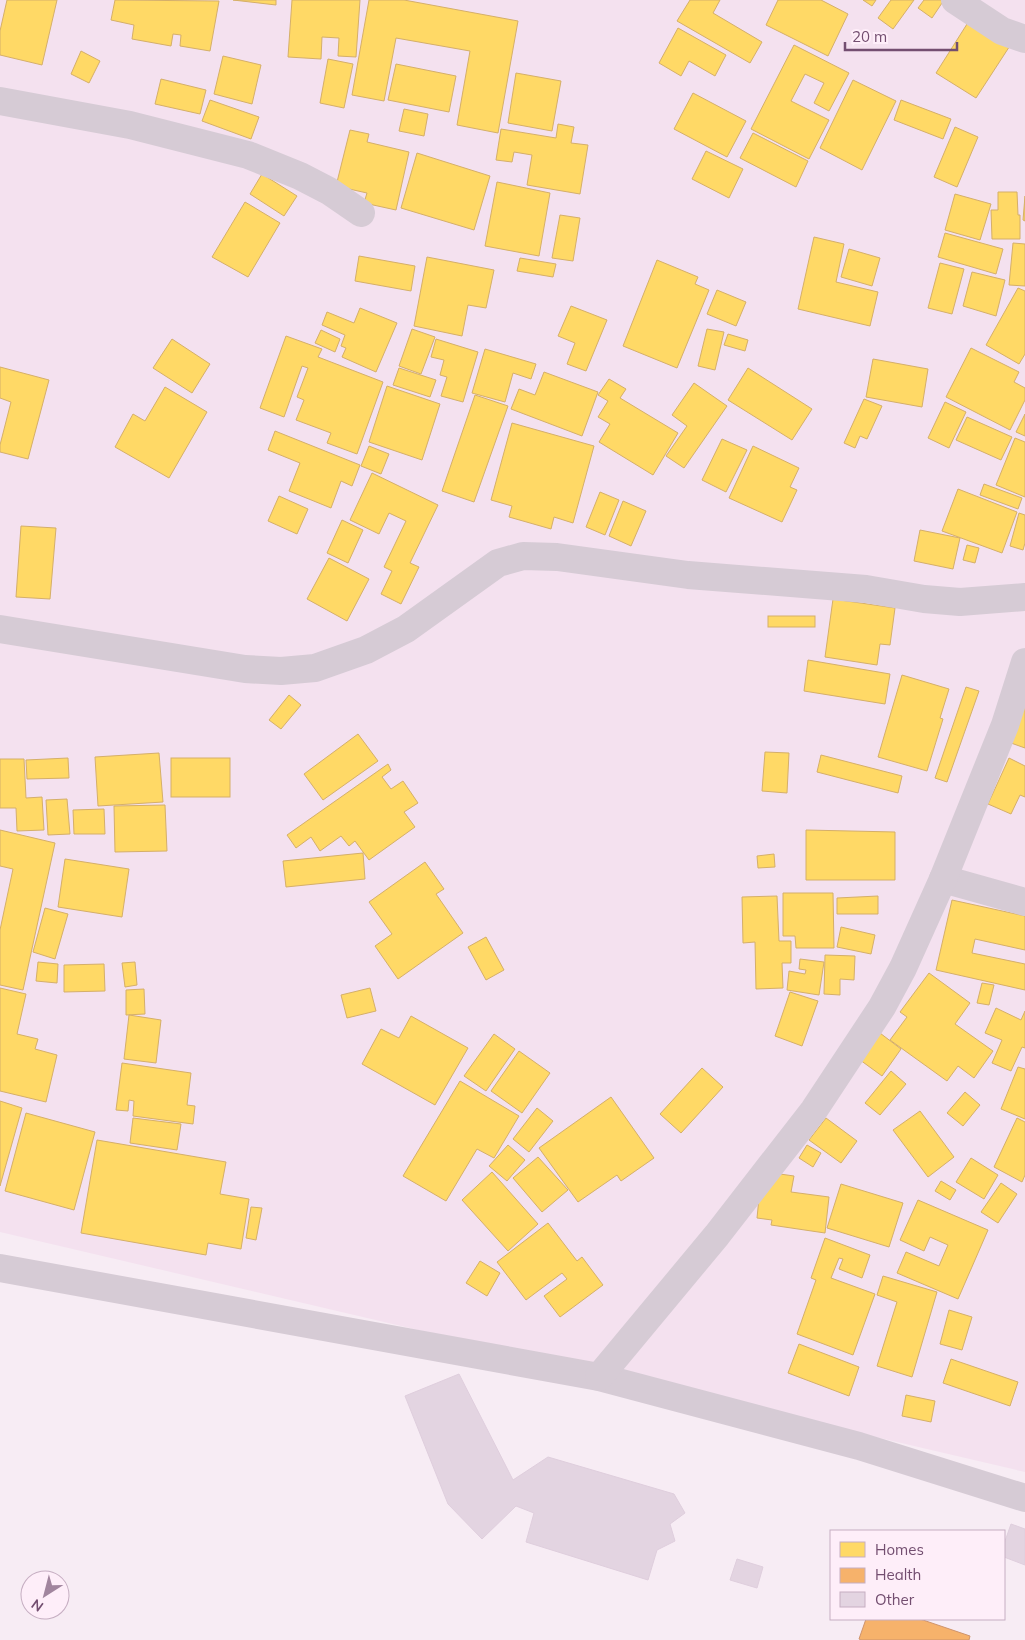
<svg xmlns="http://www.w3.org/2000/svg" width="1025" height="1640" font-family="Mulish,sans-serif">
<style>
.residential{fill:#f4e1ef}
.homes{fill:#ffd966;stroke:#d5af69}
.health{fill:#f6b26b;stroke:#cf946c}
.building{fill:#e3d4e1;stroke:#dfcedd}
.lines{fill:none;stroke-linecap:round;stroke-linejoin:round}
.minor{stroke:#d6cbd5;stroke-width:28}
</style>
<rect width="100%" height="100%" fill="#f7ecf4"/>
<polygon class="residential" points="0,0 1025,0 1025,1472 0,1232"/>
<g class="homes">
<polygon points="7,0 57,0 42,65 0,55 0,31"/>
<polygon points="115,0 219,1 210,51 180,46 181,35 173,34 171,46 132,39 134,25 111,20"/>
<polygon points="233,0 276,0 276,5"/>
<polygon points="292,0 360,0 356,57 338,56 339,38 322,37 321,59 288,57"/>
<polygon points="369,0 404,0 518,21 498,133 457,125 470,51 396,38 384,101 352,95"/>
<polygon points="690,0 720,0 713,13 762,42 750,63 677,21"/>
<polygon points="778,0 821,0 848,14 828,56 766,25"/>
<polygon points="863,0 876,0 872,6"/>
<polygon points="891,0 914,0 893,29 878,18"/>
<polygon points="924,0 944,0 932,18 918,8"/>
<polygon points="974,13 1015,38 976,98 936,73"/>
<polygon points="678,28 726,55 715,76 689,61 681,76 659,63"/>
<polygon points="794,45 849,73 829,111 814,103 824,83 805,74 791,101 829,120 809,159 751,129"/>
<polygon points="81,51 100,61 89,83 71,74"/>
<polygon points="223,56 261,65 252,104 214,94"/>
<polygon points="328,59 353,64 344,108 320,103"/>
<polygon points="396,64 456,76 449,112 388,100"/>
<polygon points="516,73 561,81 552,131 508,123"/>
<polygon points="161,79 206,90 200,114 155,104"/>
<polygon points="853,80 896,101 862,170 820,148"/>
<polygon points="693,93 746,121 727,157 674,129"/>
<polygon points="210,100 259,117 251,139 202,121"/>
<polygon points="901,100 951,119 943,139 894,120"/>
<polygon points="404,109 428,114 424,136 399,131"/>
<polygon points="558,124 574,127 571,143 588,145 580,194 527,185 532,155 514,152 512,162 496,160 501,129 556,138"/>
<polygon points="955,127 978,137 957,187 934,177"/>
<polygon points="350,130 369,134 367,142 409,152 396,210 364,203 367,193 336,186"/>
<polygon points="753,133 808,161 796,187 740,158"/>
<polygon points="706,151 743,169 729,198 692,179"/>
<polygon points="417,153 490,176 474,230 401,208"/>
<polygon points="262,174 297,196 284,216 250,194"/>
<polygon points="497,182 550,193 539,256 485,246"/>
<polygon points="998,192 1017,192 1018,215 1020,215 1020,239 992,239 991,210 998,210"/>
<polygon points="955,194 991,204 980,240 945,230"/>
<polygon points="1025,196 1025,221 1023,220"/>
<polygon points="245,202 280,223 248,277 212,257"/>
<polygon points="560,215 580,218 573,261 552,258"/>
<polygon points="945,233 1003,249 996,274 938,257"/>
<polygon points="814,237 844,244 836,282 878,292 870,326 798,309"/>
<polygon points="1013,243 1025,244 1025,286 1009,285"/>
<polygon points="849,249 880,258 872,286 841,277"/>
<polygon points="359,256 415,266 411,291 355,281"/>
<polygon points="427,257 494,270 486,308 468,305 462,336 414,326"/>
<polygon points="520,258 556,264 553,277 517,271"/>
<polygon points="657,260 698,277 695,284 709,290 677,368 623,346"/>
<polygon points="940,263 964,269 952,314 928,308"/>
<polygon points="972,272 1005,280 996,316 963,306"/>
<polygon points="1018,288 1025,291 1025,354 1019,364 986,345"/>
<polygon points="717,290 746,302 736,326 707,314"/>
<polygon points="571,306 607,320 586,371 567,364 575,343 558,336"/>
<polygon points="360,308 397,323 376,372 342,357 346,348 341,346 345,335 322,325 327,312 354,323"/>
<polygon points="412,329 435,337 421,374 399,366"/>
<polygon points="707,329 724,332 715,370 698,366"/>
<polygon points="321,330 340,339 335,352 315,343"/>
<polygon points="728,334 748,340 745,351 724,345"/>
<polygon points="286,336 322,349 318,357 383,382 357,454 327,443 331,433 296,420 304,400 297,397 308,368 302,366 284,417 260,408"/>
<polygon points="172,339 210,364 192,393 153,368"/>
<polygon points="436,339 478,352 463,402 441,396 447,377 440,375 444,360 431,357"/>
<polygon points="971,348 1019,372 1014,382 1025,388 1025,400 1010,430 946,397"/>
<polygon points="485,349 536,364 531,379 513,373 505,402 472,393"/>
<polygon points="873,359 928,369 922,407 866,397"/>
<polygon points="0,367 49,380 28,459 0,452 0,445 11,402 0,398"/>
<polygon points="399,368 436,380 430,397 393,385"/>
<polygon points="748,368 812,409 792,440 728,400"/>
<polygon points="544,372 598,392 582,436 511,409 519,389 535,395"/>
<polygon points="609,379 626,389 620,398 678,433 653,475 599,442 610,424 598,417 608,401 598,395"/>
<polygon points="694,383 727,406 684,468 666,456 687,426 672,415"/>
<polygon points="387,386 440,404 422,460 369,442"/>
<polygon points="165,387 207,412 169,478 115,447 133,414 145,421"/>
<polygon points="475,395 508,406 474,502 442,491"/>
<polygon points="864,399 882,406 867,439 860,436 855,448 844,443"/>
<polygon points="945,402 966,412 949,448 928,438"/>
<polygon points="1025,414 1025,436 1016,432"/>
<polygon points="967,417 1012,437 1001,460 956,440"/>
<polygon points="512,423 594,446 573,523 554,517 551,529 509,517 512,506 491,500"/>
<polygon points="275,431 360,465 352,486 341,481 331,508 289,491 300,463 268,450"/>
<polygon points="1015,438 1025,442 1025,497 996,485"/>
<polygon points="722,439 747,450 726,492 702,480"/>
<polygon points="369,446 389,454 381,474 361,466"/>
<polygon points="753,446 799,468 790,487 797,490 782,522 729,498"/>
<polygon points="372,473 438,505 410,563 419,567 401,604 381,594 392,571 384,567 406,521 389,513 379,534 350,520"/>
<polygon points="984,484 1022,498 1018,509 980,495"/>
<polygon points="958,489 1017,512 1002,553 942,531"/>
<polygon points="600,492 619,500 605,535 586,527"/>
<polygon points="279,496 308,509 297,534 268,521"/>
<polygon points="623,501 646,511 631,546 609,536"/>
<polygon points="1019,513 1025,515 1025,543 1023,550 1010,546"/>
<polygon points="342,520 363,530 348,563 327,553"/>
<polygon points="21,526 56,528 50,599 16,597"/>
<polygon points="920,530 960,538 953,569 914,561"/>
<polygon points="967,545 979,548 975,563 963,560"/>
<polygon points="329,558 369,579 347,621 307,599"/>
<polygon points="833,599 895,608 890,645 880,644 877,665 825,657"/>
<rect x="768" y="616" width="47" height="11"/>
<polygon points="808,660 890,674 885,704 804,691"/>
<polygon points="902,675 949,689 940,718 943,719 927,771 878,757"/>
<polygon points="966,687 979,691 947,782 935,778"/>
<polygon points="289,695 301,705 281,729 269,720"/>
<polygon points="1025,702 1025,748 1011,743"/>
<polygon points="358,734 378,761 323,800 304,774"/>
<polygon points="765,752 789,753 787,793 762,791"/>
<polygon points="159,753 163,802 98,806 95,757"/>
<polygon points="821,755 902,776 898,793 817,772"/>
<polygon points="68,758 69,778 27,779 26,760"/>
<rect x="171" y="758" width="59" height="39"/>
<polygon points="1009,758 1025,766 1025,797 1020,795 1011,814 988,804"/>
<polygon points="0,759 24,759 26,798 42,797 44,830 17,831 16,808 0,808"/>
<polygon points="388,764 391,770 382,777 391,789 403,781 418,803 404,812 415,827 369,860 355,841 349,846 341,836 320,851 311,837 296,848 287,835"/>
<polygon points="67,799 70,834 48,835 46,800"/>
<polygon points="165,805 167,851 115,852 114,806"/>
<polygon points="104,809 105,834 74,834 73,810"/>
<polygon points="0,830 55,843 23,990 0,985 0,930 13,869 0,866"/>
<polygon points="806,830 895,832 895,880 806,880"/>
<polygon points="363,853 365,879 286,887 283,861"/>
<polygon points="774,854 775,867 758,868 757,856"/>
<polygon points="65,859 129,869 122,917 58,907"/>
<polygon points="425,862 444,889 436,894 463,933 398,979 375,946 392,934 369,902"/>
<polygon points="783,893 833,893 834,948 796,948 795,936 783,936"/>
<polygon points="777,896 779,941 791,941 791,963 782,963 783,988 756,989 755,942 743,943 742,897"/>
<polygon points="878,896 878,914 837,914 837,898"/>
<polygon points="952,900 1025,916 1025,950 975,939 972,953 1025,964 1025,990 936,970"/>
<polygon points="45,908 68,914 55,959 33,952"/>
<polygon points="841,927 875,935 871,954 837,947"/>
<polygon points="486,937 504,970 486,980 468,947"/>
<polygon points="825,955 855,956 854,980 840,979 840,995 824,994"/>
<polygon points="800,959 824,962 819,995 787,990 789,971 805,974 806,970 799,969"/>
<polygon points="38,962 58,964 57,983 36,981"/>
<polygon points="135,962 137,985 125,987 122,963"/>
<polygon points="104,964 105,991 64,992 64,965"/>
<polygon points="929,973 970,1003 955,1024 993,1051 974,1078 958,1066 947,1081 890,1040 907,1017 900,1012"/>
<polygon points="982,983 994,985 989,1005 977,1003"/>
<polygon points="0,988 26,994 17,1034 38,1039 35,1049 57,1055 46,1102 0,1091"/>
<polygon points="370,988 376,1011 347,1018 341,995"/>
<polygon points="144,989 145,1014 126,1015 126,990"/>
<polygon points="790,992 818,1001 802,1046 775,1036"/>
<polygon points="996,1008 1021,1020 1025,1011 1025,1048 1022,1047 1011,1071 992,1063 1002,1040 985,1033"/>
<polygon points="129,1015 161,1020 156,1063 124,1059"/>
<polygon points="411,1016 468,1048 435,1105 362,1064 381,1029 399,1038"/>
<polygon points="876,1030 901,1049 882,1076 856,1057"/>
<polygon points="494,1034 515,1049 486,1091 464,1076"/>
<polygon points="519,1051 550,1073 522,1113 491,1091"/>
<polygon points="122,1063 191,1073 187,1105 195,1106 193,1124 133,1116 134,1101 129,1100 128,1111 116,1110"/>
<polygon points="1018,1067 1025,1069 1025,1119 1001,1109"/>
<polygon points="702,1068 723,1087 681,1133 660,1114"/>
<polygon points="891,1071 906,1084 880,1115 865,1103"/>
<polygon points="460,1081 519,1116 494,1158 477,1149 446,1201 403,1176"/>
<polygon points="965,1092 980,1105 963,1126 947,1113"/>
<polygon points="611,1097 654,1158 621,1181 617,1175 578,1202 539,1148"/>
<polygon points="0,1101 22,1108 0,1186"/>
<polygon points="537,1108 553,1121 529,1152 513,1139"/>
<polygon points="920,1111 954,1157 928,1177 893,1130"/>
<polygon points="26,1113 95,1132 74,1210 5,1191"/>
<polygon points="133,1118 181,1124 177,1150 130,1143"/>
<polygon points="826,1118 857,1141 841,1163 809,1140"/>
<polygon points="1017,1118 1025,1122 1025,1175 1022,1182 994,1167"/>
<polygon points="97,1140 226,1162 220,1194 249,1199 241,1249 208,1243 206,1255 81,1233"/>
<polygon points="508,1145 525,1160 507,1181 489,1166"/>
<polygon points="807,1145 821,1153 813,1167 799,1158"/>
<polygon points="538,1157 568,1190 542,1212 513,1178"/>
<polygon points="971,1158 998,1175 984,1199 956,1182"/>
<polygon points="492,1172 538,1224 508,1251 462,1200"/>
<polygon points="766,1172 794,1176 791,1192 829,1197 825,1233 771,1225 772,1220 757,1218 759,1198"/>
<polygon points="941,1181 956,1190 950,1200 935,1191"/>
<polygon points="1001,1183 1017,1194 998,1223 981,1212"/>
<polygon points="841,1184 903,1203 889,1247 827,1228"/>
<polygon points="918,1200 988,1230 958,1299 897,1273 906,1252 939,1266 948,1245 930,1237 924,1251 900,1240"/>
<polygon points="251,1207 262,1208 256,1240 246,1238"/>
<polygon points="548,1223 577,1261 582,1257 603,1285 560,1317 544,1296 567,1279 562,1273 526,1300 497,1262"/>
<polygon points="825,1238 870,1255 862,1278 839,1269 843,1259 839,1258 831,1278 875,1294 853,1355 797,1334 816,1280 811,1278"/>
<polygon points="480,1261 500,1273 487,1296 466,1283"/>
<polygon points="883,1276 937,1292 912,1377 877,1366 897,1302 877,1295"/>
<polygon points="949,1310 972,1317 962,1350 940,1344"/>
<polygon points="799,1344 859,1367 849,1396 788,1373"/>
<polygon points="951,1359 1018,1382 1010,1406 943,1383"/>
<polygon points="906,1395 935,1401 931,1422 902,1416"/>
</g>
<polygon class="health" points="866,1619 920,1619 970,1636 969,1640 861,1640 859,1639"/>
<g class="building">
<polygon points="459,1374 513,1480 548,1457 674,1494 685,1513 670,1524 675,1541 657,1550 648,1580 526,1542 534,1513 516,1506 482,1539 448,1504 405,1396"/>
<polygon points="1011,1524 1025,1529 1025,1565 1004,1557 1004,1544"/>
<polygon points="737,1559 763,1567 757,1588 730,1580"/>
</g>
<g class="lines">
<g class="minor">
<polyline points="955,0 1002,31 1025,39"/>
<polyline points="0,101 130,125 248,155 300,176 329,191 361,213"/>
<polyline points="0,629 245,669 281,671 315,668 366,650 406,629 498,563 523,556 557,557 688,575 866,589 924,599 960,602 1025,597"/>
<polyline points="943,879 1025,902"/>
<polyline points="0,1268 599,1377 859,1446 1025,1498"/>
<polyline points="599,1377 717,1235 814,1110 882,1007 903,968 943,879 1005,725 1025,662"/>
</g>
</g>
<rect x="830" y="1530" width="175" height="90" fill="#feeef9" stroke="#c6aec2"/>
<rect x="840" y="1542" width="25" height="15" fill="#ffd966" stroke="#c6aec2"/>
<text x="875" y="1555" font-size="15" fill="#734e70">Homes</text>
<rect x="840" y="1568" width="25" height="15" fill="#f6b26b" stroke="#c6aec2"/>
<text x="875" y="1580" font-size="15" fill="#734e70">Health</text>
<rect x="840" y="1592" width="25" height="15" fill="#e3d4e1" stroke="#c6aec2"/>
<text x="875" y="1605" font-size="15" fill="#734e70">Other</text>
<g transform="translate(45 1595) rotate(216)"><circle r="24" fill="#feeef9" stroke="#c6aec2"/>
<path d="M0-4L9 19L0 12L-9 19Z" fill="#a1859e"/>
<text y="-8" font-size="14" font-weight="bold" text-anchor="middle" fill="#734e70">N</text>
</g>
<path d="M845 42v8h112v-8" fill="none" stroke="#734e70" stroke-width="2.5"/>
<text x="852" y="42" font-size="15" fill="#734e70" stroke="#feeef9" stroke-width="4" paint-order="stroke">20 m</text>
</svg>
